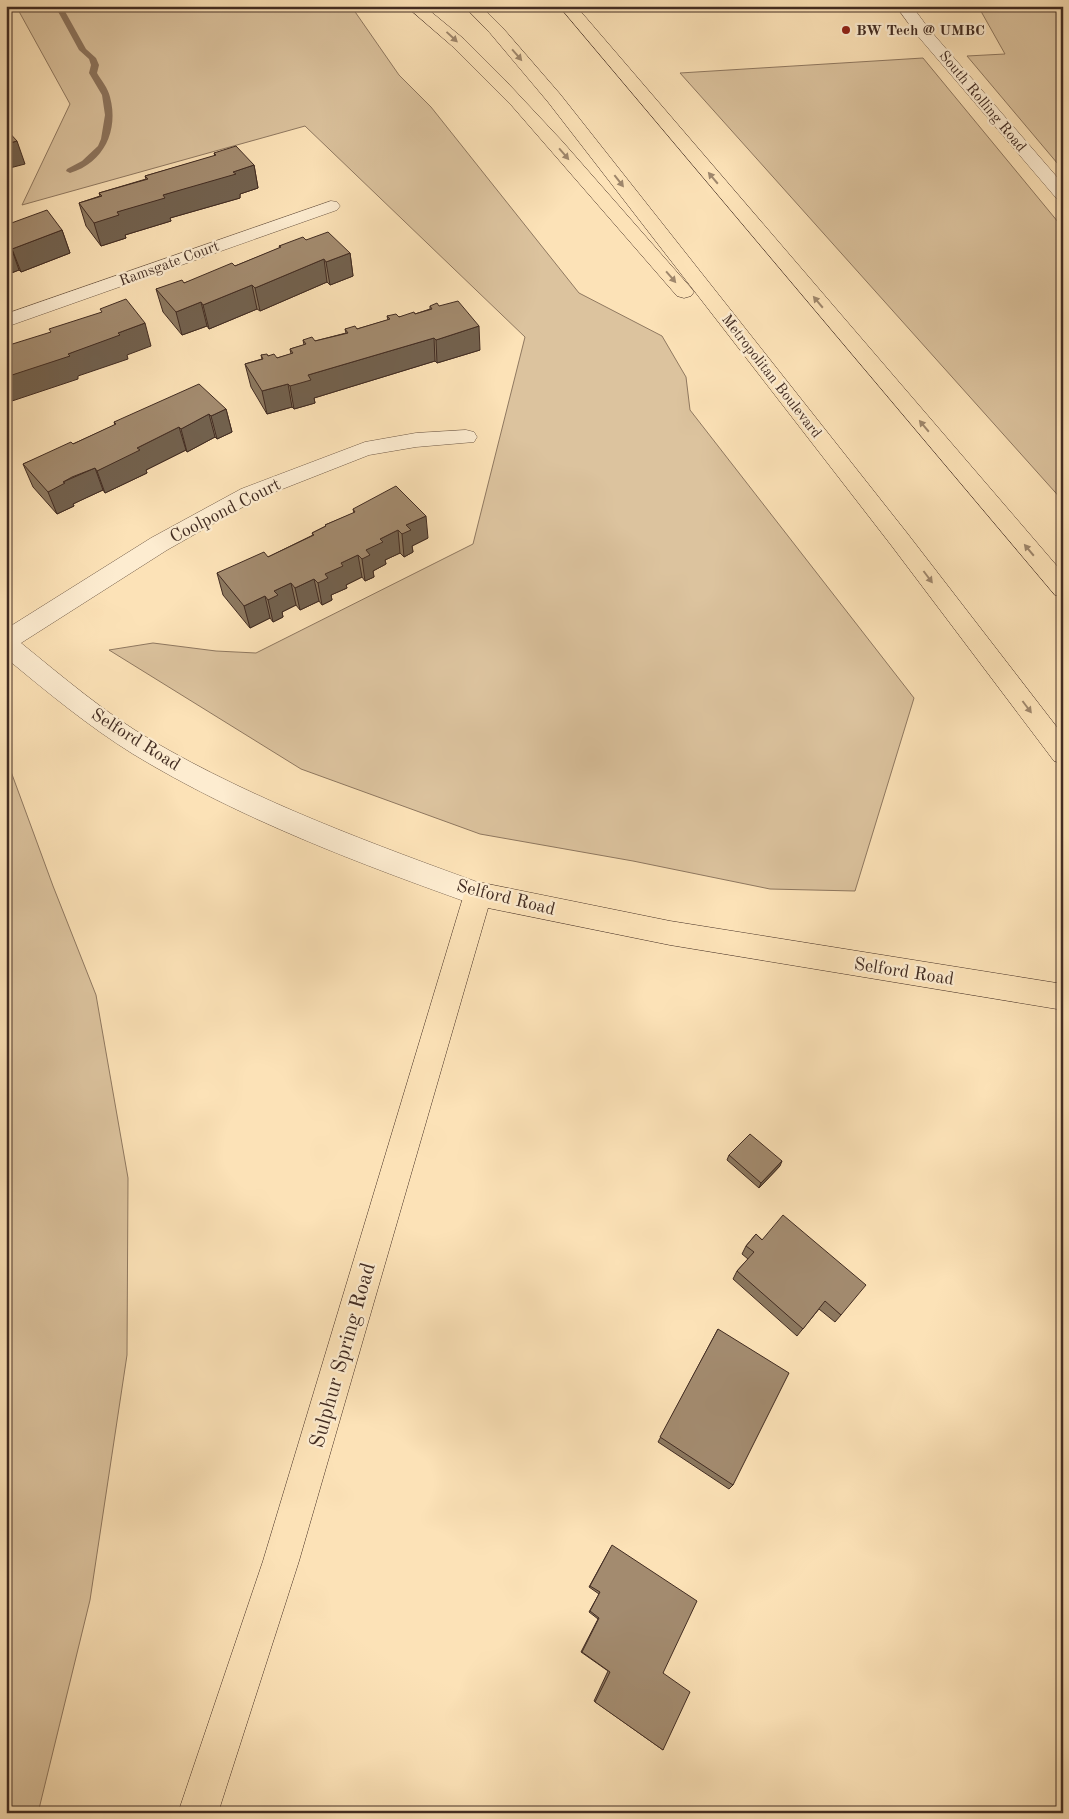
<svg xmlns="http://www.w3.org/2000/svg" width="1069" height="1819" font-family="'Old Standard TT',serif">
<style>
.green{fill:#dcc39e;stroke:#8f7860}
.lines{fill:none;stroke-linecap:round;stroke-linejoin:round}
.stream{fill:#8c745d;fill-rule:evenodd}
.minor-casing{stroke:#705a47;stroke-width:1}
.major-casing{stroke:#422c22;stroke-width:1}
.highway-casing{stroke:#422c22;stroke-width:1}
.minor{fill:#fdecd0;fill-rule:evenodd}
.major{fill:#fce2b7;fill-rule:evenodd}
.highway{fill:#fce2b7;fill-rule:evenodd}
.wall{fill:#8c785f;stroke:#422c22}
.shaded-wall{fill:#72614e;stroke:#422c22}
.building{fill:#a38b6f;stroke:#422c22}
.oneway{fill:#9f876c}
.poi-dot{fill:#8f2418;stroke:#fdecd0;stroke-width:2}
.labels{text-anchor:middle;stroke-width:4.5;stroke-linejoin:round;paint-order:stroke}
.far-poi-label{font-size:15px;font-weight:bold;fill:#422c22;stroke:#fdecd0;text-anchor:start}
.far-street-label{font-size:15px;fill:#422c22;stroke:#fdecd0}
.street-label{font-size:18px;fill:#422c22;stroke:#fdecd0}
.near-street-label{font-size:21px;fill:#422c22;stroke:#fdecd0}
</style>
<rect width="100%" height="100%" fill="#fce2b7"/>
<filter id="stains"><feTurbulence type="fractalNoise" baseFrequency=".004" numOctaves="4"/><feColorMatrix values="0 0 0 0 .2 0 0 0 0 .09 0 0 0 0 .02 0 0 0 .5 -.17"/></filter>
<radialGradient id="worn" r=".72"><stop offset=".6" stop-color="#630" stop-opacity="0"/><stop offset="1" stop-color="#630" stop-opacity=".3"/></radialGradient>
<g class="green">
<polygon points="16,6 351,6 399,75 431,107 579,293 662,336 686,377 690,410 914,698 855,891 770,889 633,861 480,834 301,769 109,650 153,643 216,651 256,653 473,544 525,337 305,126 22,205 70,104"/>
<polygon points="978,6 1063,6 1063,170 967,56 1005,54"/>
<polygon points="923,58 1063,228 1063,501 680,73"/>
<polygon points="6,758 53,886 96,995 128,1178 127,1355 90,1600 38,1813 6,1813"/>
</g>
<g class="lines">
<path class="stream" d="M55,6h7l24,43 10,9 3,7 -2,8c4,7 11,15 13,24 9,33 -6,66 -40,76l-4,-2 1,-2 15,-8 16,-15 3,-7 4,-24 -3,-20 -13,-22 2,-8 -2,-6 -10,-9z"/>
<defs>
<g id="minor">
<polygon points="896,6 912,6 929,29 1063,184 1063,200 1057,199 917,35"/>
<polygon points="331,201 337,202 340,206 337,210 6,327 6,314"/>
<path d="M466,430l8,2 3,5 -3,5 -58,5 -47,8 -112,44 -90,51 -146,93c42,34 84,70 130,97 106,62 222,104 337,146l4,8 -4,8 -10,4c-118,-42 -238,-87 -345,-152 -45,-28 -86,-62 -127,-96v-29l145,-91 90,-49 124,-47 51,-9z"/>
</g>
<polygon id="major" points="478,882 670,921 1063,984 1063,1010 670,945 488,908 299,1561 218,1813 178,1813 263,1561 464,894 468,886"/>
<g id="highway">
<polygon points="406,6 424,6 464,39 504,79 562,141 691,288 694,292 691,296 684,298 677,296 512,106 452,46"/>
<polygon points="464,6 481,6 502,27 560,94 907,533 1063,735 1063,764 1054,761 891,545 548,102 490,33"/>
<polygon points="559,6 576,6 1063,573 1063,597 1055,595"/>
</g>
</defs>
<use href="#minor" class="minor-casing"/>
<use href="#major" class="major-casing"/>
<use href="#highway" class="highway-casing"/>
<use href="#minor" class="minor"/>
<use href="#major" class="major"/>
<use href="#highway" class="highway"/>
</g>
<g class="wall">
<polygon points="214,153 254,165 258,188 240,194 240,198 170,218 171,221 125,235 126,238 101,246 86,226 79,203 100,196 99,193 146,179 145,176 215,156"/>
<polygon points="6,225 62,230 70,253 21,272 19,270 6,275"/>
<polygon points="306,240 350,253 353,276 330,285 327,282 260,311 257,309 209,329 207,326 182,335 163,312 156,289 184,283 235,266 280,248 279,246"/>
<polygon points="430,306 480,350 437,363 435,361 314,398 315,403 294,409 292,407 267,414 251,387 245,364 262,359 261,355 268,356 277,358 291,354 290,349 304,345 303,340 315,341 346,333 345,329 357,329 388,320 387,316 399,317 415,314 430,309"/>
<polygon points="226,409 232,432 217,439 215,437 187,452 186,450 146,470 147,473 105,493 103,490 81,500 73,504 74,506 57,514 33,487 23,464 73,444 115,425 114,422"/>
<polygon points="353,509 428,538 412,546 413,552 404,557 400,553 385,560 386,564 373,571 374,577 365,581 362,577 346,585 347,588 331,595 332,600 322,605 319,601 300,610 296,605 282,612 283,617 273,622 270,618 250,628 223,595 217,573 268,557 313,535 312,533 326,526 325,525 354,513"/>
<polygon points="729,1155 780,1166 759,1188 727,1160"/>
<polygon points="756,1234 841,1315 835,1322 819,1309 797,1336 733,1279 737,1271 748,1259 742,1254 746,1246"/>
<polygon points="718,1329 733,1485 729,1489 658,1442"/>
<polygon points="611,1547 663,1673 663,1750 594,1701 608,1671 581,1652 598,1619 589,1612 599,1594 589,1587"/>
</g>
<g class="shaded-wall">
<polygon points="17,141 25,164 6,169 6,144"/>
<polygon points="254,165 258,188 240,194 240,198 170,218 171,221 125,235 126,238 101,246 94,223 117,212 163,195"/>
<polygon points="62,230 70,253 21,272 12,249"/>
<polygon points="11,247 19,270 6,275 6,248"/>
<polygon points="350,253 353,276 330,285 326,262"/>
<polygon points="324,259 327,282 260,311 255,288"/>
<polygon points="252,285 257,309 209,329 203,305"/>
<polygon points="201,302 207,326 182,335 176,312"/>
<polygon points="145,323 151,346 127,355 128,359 78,376 78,379 6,403 6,377 68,354 118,333"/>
<polygon points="479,326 480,350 437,363 436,340"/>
<polygon points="434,338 435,361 314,398 315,403 294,409 290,386 308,375"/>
<polygon points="288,384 292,407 267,414 262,391"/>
<polygon points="226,409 232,432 217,439 211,416"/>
<polygon points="209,414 215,437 187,452 181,429"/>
<polygon points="179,427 186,450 146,470 147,473 105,493 97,471 137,448"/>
<polygon points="95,468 103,490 73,504 74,506 57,514 48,492 63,482"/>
<polygon points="426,516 428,538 412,546 413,552 404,557 402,534 406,525"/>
<polygon points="398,530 400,553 385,560 386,564 373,571 374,577 365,581 362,559 366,550 380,539"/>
<polygon points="358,555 362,577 346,585 347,588 331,595 332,600 322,605 318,583 325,574 341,563"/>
<polygon points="314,579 319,601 300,610 295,588"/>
<polygon points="291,583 296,605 282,612 283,617 273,622 268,600 274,591"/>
<polygon points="265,596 270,618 250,628 244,606"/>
<polygon points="782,1161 780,1166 759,1188 761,1183"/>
</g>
<g class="building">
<polygon points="6,129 17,141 6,144"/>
<polygon points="236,146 254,165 233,172 236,174 163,195 165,198 117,212 119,215 94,223 79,203 102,196 99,193 148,179 145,176 216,155 214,153"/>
<polygon points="47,210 62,230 12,249 11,247 6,248 6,225"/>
<polygon points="328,232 350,253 326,262 324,259 255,288 252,285 203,305 201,302 176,312 156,289 182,280 184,283 232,263 235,266 281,247 279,246 303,237 306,240"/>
<polygon points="126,299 145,323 118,333 120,335 68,354 70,356 6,377 6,346 51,332 49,329 102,312 100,309"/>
<polygon points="458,301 479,326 436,340 434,338 308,375 311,380 290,386 288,384 262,391 245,364 263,359 261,355 267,354 268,356 274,354 277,358 293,353 290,349 306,344 303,340 312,337 315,341 348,333 345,329 355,326 357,329 390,319 387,316 396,314 399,317 414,312 415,314 432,309 430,306 437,303 439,306"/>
<polygon points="199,384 226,409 211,416 209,414 181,429 179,427 137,448 140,450 97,471 95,468 72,477 63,482 65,483 48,492 23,464 71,442 73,444 116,424 114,422"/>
<polygon points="396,486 426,516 406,525 411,530 402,534 398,530 380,539 383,542 366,550 370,555 362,559 358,555 341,563 343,566 325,574 328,578 318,583 314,579 295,588 291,583 274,591 278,595 268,600 265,596 244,606 217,573 264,552 268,557 314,535 312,533 326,526 325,525 355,512 353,509"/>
<polygon points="750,1134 782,1161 761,1183 729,1155"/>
<polygon points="783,1215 866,1285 841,1315 825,1301 803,1329 737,1271 754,1252 746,1246 756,1234 762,1240"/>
<polygon points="718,1329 789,1373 733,1485 660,1437"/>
<polygon points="612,1545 697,1601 663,1673 690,1692 663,1750 595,1702 610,1672 582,1652 599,1618 590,1611 600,1592 590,1586"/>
</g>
<defs><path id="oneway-solid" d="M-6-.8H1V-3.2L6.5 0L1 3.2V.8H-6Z" transform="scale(1.25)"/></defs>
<g class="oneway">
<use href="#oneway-solid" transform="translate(452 37) rotate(43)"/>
<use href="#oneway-solid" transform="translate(517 55) rotate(49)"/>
<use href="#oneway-solid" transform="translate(564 154) rotate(49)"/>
<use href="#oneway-solid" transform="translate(713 178) rotate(-130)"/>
<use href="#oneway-solid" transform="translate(619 181) rotate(52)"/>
<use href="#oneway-solid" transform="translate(671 277) rotate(49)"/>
<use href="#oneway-solid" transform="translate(818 302) rotate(-130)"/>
<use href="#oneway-solid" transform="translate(924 426) rotate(-130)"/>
<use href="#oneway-solid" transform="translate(1029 550) rotate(-130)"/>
<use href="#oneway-solid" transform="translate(928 577) rotate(53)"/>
<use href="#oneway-solid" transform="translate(1027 707) rotate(53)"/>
</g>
<circle class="poi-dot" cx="846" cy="30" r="5"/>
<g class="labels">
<g class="far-poi-label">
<text x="856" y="35">BW Tech @ UMBC</text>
</g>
<g class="far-street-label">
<text transform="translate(983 101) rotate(50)" y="5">South Rolling Road</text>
<text transform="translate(169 263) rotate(-20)" y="5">Ramsgate Court</text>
<text transform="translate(772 376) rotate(52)" y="5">Metropolitan Boulevard</text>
</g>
<g class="street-label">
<text transform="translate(225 510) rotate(-27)" y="6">Coolpond Court</text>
<text transform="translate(136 739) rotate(32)" y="6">Selford Road</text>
<text transform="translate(506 897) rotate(14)" y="6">Selford Road</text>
<text transform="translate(904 971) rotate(9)" y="6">Selford Road</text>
</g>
<g class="near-street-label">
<text transform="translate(342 1355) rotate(-74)" y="7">Sulphur Spring Road</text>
</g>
</g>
<rect width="1069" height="1819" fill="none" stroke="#fce2b7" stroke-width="25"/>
<rect x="8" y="8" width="1054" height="1804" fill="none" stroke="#422c22" stroke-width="2.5"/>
<rect x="12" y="12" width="1044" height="1794" fill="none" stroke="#422c22"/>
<rect width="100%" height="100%" filter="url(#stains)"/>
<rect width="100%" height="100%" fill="url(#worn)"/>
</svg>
